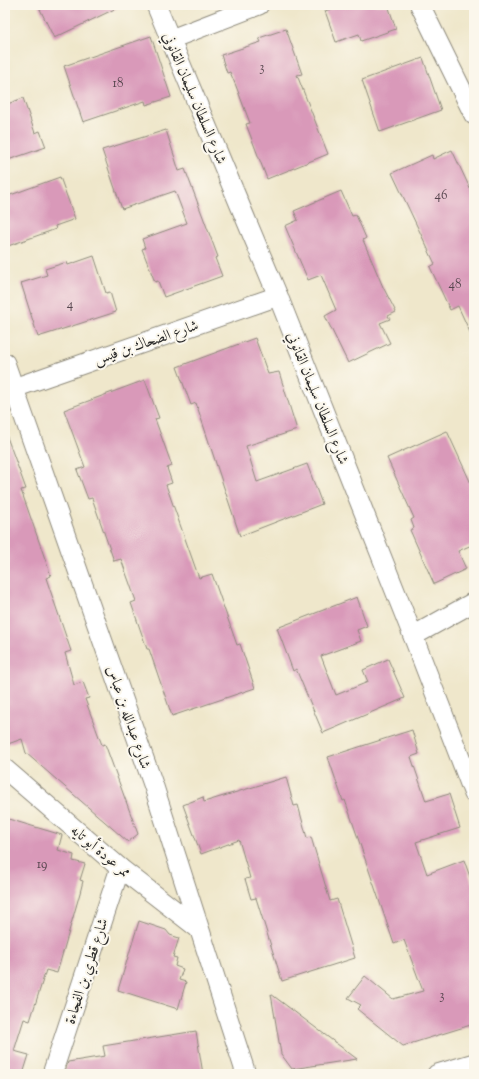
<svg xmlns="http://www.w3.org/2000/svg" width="479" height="1079" font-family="'Sorts Mill Goudy',Amiri,serif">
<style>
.building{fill:#d999b9}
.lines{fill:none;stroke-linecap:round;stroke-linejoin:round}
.street-casing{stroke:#8d897b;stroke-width:21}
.street{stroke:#fff;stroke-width:19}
.labels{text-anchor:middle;stroke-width:4;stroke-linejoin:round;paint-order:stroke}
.number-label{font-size:13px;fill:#56464e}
.street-label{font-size:15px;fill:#2b2b2b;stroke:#fbf7ec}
</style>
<rect width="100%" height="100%" fill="#fbf7ec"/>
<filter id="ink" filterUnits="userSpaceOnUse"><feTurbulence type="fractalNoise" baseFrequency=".025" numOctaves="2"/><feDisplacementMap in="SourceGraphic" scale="8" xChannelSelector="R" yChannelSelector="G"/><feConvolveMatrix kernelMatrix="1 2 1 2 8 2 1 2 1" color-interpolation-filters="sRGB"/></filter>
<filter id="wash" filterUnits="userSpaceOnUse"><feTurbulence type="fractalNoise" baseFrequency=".012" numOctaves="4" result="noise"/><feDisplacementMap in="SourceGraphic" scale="16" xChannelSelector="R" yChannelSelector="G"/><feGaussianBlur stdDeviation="0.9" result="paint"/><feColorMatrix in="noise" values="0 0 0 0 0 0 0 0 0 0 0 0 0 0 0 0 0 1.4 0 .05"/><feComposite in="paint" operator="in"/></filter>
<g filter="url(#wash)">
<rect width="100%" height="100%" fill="#efe7cb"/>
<g id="blocks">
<g class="building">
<polygon points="38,5 123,5 54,38"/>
<polygon points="342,5 388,5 396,29 361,41 359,34 336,42 325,11"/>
<polygon points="286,29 302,74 297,75 328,154 267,179 246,124 250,123 236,86 230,72 227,73 221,55 261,42 259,38"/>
<polygon points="151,36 171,97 146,105 145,101 83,122 64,66"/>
<polygon points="423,58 441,110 380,132 362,80"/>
<polygon points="23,98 35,133 40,131 46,147 5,161 5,105"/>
<polygon points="166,130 179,171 185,169 218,257 215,258 222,276 164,297 158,281 155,282 142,249 145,248 142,239 187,223 175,191 122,209 102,150"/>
<polygon points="452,150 474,197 474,341 458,306 450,310 430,267 435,264 392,173 432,155 433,159"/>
<polygon points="60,177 75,219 55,226 56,229 8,246 5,236 5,197"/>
<polygon points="341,191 352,216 356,215 366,238 363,240 383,287 396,312 388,316 390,319 380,323 390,343 348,363 325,316 336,310 321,275 308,280 285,226 298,220 294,211"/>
<polygon points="94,256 106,293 110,292 116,312 38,337 21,283 47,275 45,269 67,262 68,265"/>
<polygon points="255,338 268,374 279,372 297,430 246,446 257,482 307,464 322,504 240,536 196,403 191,405 177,367"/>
<polygon points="145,380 159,418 155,419 172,466 167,468 172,483 166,485 199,578 212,574 237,645 240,644 255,688 172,716 149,649 147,649 131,603 136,601 121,559 114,561 92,498 88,499 77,470 85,467 64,410"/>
<polygon points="447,431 474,490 474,544 458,551 466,569 434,584 410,530 414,528 411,520 414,518 387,458"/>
<polygon points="7,437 26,489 21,490 51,576 46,578 71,651 65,653 74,685 83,682 89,698 85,699 102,745 105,744 138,834 128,842 26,753 22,739 5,745 5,438"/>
<polygon points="357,597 367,626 357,630 361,641 321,656 336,695 368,682 363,670 388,659 405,698 323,733 296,669 293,671 277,628"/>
<polygon points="412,730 419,754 411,757 426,801 449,794 460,828 416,842 427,874 464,860 474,888 474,1024 403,1046 357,1009 361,1005 348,998 365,976 393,999 423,991 404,940 394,944 345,800 343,801 328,757"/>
<polygon points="286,777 294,806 298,805 307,838 311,837 330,901 337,899 355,958 282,981 256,898 251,899 245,879 250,878 239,840 201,854 183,805 203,797 204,802"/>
<polygon points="5,818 62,835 58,850 74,855 73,861 85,864 80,880 83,881 80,893 57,973 46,970 30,1021 24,1019 14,1051 29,1055 23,1074 5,1074"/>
<polygon points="139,921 166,930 170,935 179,938 173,957 177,958 175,966 183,969 179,980 186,982 178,1009 118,990"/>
<polygon points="271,994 357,1059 292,1069 281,1054"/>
<polygon points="196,1031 203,1074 64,1074 68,1062 105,1056 103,1046"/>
</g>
</g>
</g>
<g filter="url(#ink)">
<use href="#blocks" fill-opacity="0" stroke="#8d897b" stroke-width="1"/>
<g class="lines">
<defs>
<g id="street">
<polyline points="156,5 278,296 413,636 474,794"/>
<polyline points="420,5 474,115"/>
<polyline points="171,39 259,5"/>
<polyline points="5,363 154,787 246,1074"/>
<polyline points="14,388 278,296"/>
<polyline points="413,636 474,602"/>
<polyline points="5,769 120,868 199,929"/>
<polyline points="52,1074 120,868"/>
<polyline points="437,1074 474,1063"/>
</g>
</defs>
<use href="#street" class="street-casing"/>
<use href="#street" class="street"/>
</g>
</g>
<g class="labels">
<g class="number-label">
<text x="262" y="71">3</text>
<text x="118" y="87">18</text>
<text x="441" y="199">46</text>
<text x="455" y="288">48</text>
<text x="70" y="308">4</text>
<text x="42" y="868">19</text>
<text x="442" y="999">3</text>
</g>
<g class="street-label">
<text transform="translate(195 98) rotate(67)" y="5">شارع السلطان سليمان القانوني</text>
<text transform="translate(146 342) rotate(-19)" y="5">شارع الضحاك بن قيس</text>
<text transform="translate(318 398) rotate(68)" y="5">شارع السلطان سليمان القانوني</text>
<text transform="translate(129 717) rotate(71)" y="5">شارع عبدالله بن عباس</text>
<text transform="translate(101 851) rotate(40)" y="5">ممر عودة أبو تايه</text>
<text transform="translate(86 971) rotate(-72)" y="5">شارع قطري بن الفجاءة</text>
</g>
</g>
<rect width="479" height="1079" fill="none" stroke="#fbf7ec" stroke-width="20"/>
</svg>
